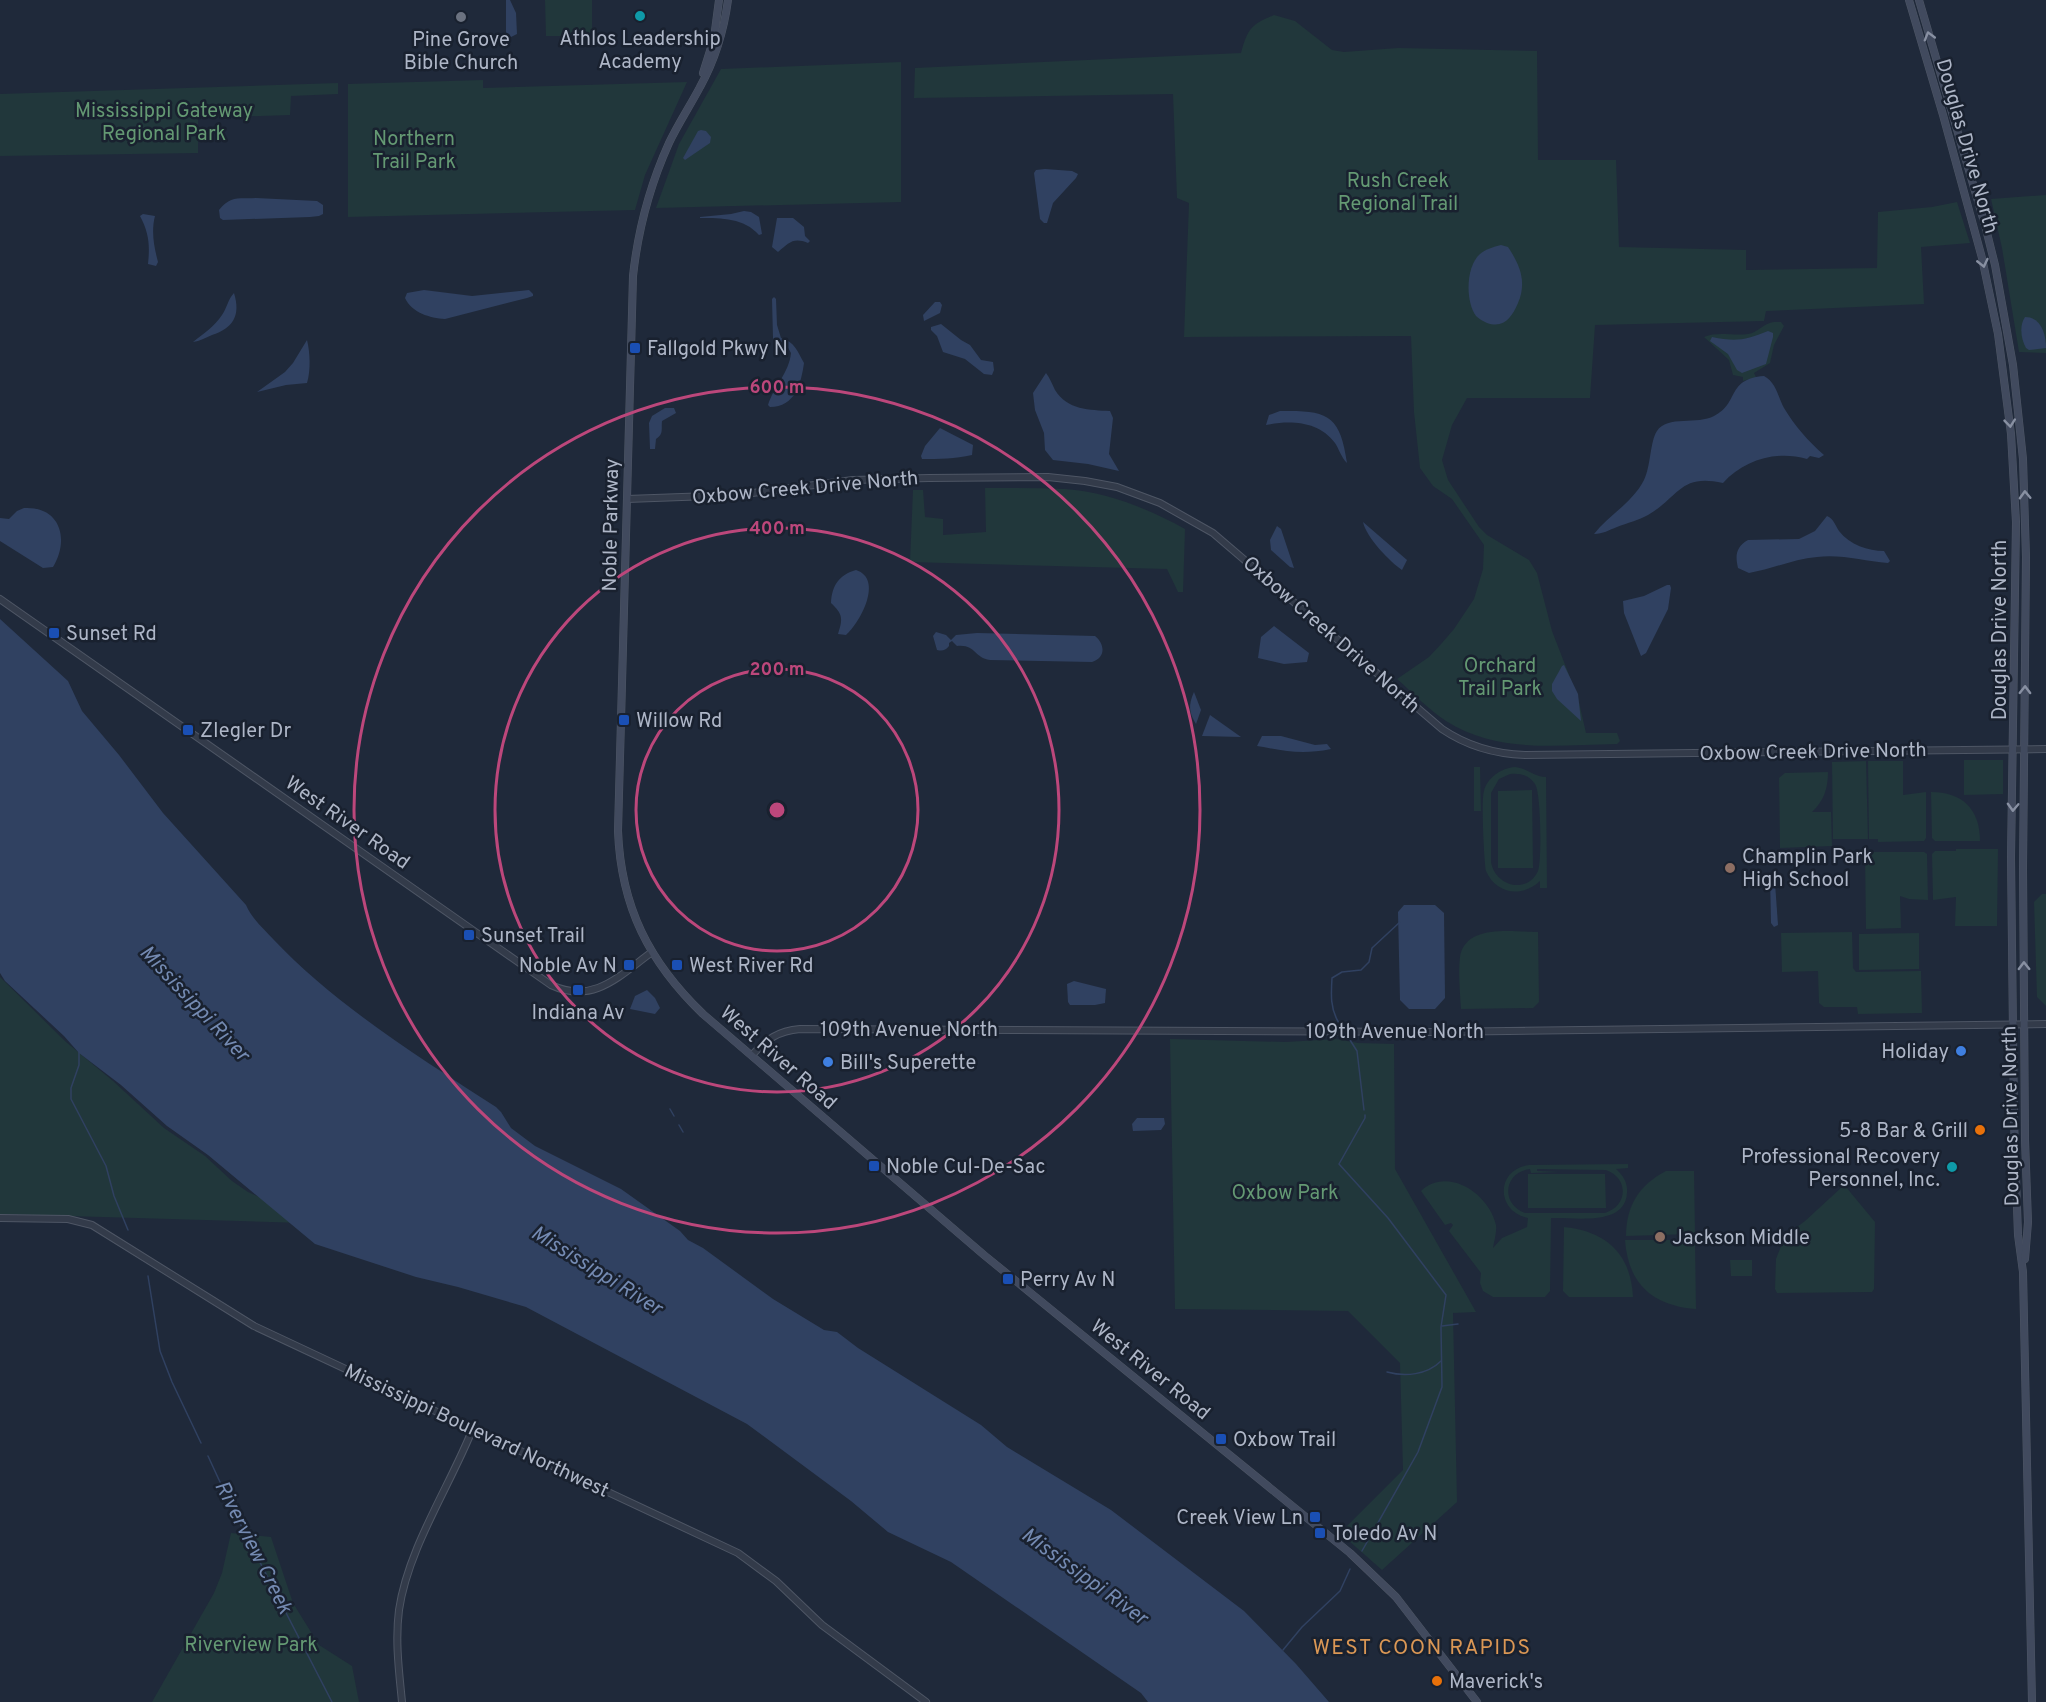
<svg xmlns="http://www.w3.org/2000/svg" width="2046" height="1702" font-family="Overpass,sans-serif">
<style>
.green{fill:#21373b;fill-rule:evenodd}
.water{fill:#304161}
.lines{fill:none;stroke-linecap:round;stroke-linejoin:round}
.stream{stroke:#304161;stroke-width:1.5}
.tertiary-casing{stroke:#4e5665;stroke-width:8}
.secondary-casing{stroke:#4e5665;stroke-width:8}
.tertiary{stroke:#333b4a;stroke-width:6}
.secondary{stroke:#414a5e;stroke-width:7}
.oneway{stroke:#8890a2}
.ring{fill:none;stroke:#bc477b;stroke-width:3}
.culture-dot{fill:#0f9aa8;stroke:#19212f;stroke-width:2}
.worship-dot{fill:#6b7280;stroke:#19212f;stroke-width:2}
.transit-dot{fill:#1a4fb4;stroke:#19212f;stroke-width:2}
.education-dot{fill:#8d6e63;stroke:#19212f;stroke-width:2}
.shop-dot{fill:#3f7fe0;stroke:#19212f;stroke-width:2}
.food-dot{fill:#e8710a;stroke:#19212f;stroke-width:2}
.labels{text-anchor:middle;stroke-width:5;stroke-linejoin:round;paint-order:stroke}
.poi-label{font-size:20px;fill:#aeb6c7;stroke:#19212f;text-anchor:start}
.park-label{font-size:20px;fill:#649973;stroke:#19212f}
.street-label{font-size:20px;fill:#aeb6c7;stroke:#19212f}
.water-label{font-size:21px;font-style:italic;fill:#748ab2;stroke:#19212f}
.neighbourhood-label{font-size:21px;letter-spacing:1.5px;fill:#da9755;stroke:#19212f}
.centre{fill:#bc477b;stroke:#19212f;stroke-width:3}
.ring-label{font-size:18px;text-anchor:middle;font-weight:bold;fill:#bc477b;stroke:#19212f;stroke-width:5;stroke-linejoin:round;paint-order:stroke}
</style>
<rect width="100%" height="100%" fill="#1f293a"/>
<g class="green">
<polygon points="545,0 592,0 592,31 588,36 546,36"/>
<path d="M1274,15l21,6 37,29 12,2 54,-4 139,3 1,109h78l3,87 127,3v20l131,-2 1,-56 54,-5 25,-5 13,41 -49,4 3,57 -158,7 -2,10 -169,4 -5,73h-123l-15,27 -10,35 6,20 31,47 8,8 42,25 8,13 15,58 26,67 8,35h31l3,8 -3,3c-58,1 -119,10 -171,-23 -17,-11 -33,-28 -49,-42l32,-22 13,-14 12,-14 20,-30 9,-30 1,-24 -32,-46 -19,-13 -13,-18 -6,-56 -3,-76 -227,1 5,-134 -12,-5 -4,-104 -259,4 1,-30 326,-15c7,-25 10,-28 33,-38z"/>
<polygon points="901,62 901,202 656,208 679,144 721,69"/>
<polygon points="483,80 483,88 687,82 645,175 635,210 348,217 348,84"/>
<polygon points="338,83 338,94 291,96 290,115 198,118 198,153 0,156 0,94"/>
<polygon points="2046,195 2046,353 2019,352 2002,248 1991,199"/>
<path d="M1774,322h7l3,4 -10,19 -4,18 -16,10 2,4 -13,4v-4l-10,-2 -4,-15 -25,-23c14,-6 28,-1 44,-3 10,-1 15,-11 26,-12z"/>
<path d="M985,488c27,0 54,0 80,1 42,3 84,20 120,40l-2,63h-5l-11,-23 -257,-7 3,-72h10l2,27 18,2v16l43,-3z"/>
<polygon points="1964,760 2003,760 2003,794 1964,795"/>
<polygon points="1866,761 1868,839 1833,839 1832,762"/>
<polygon points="1868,761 1903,761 1903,795 1926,792 1926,838 1924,841 1878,842 1878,839 1869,839"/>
<polygon points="1474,767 1480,767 1481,811 1474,811"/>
<path d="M1515,767c12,1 19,10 31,10l1,111h-7v-7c-18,17 -44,13 -54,-10 -2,-10 -5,-72 -2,-80 3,-13 17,-23 31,-24zM1510,774c10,-1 19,1 25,10 6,8 7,77 3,87 -11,24 -43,15 -47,-9v-69l8,-14z"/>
<path d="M1828,772c0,16 -4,29 -16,40h19l1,34 -52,2 -1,-70 6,-5z"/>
<polygon points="1532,790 1533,868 1498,868 1498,791"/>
<path d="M1931,792c31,0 49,17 49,49h-45l-3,-3z"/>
<polygon points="1956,849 1998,849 1997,926 1955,926 1956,897 1933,900 1932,854 1935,851 1956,851"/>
<polygon points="1865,852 1924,852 1927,854 1928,900 1909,899 1900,896 1901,928 1866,929"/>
<polygon points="2042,894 2046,894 2046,1006 2037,997 2034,902"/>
<path d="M1538,932l1,70 -6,6 -72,1c-1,-17 -3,-36 -1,-52 5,-34 54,-25 78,-25z"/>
<polygon points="1852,932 1853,968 1856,972 1921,971 1922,1013 1858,1014 1857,1007 1824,1007 1819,1003 1818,971 1782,972 1781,933"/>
<polygon points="1919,933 1919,969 1859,970 1859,934"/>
<polygon points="0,977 66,1042 113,1081 164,1128 205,1156 232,1181 248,1192 282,1207 304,1223 0,1214"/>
<polygon points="1170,1039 1286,1042 1336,1039 1358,1043 1394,1044 1395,1169 1476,1312 1453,1313 1457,1502 1382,1570 1340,1533 1403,1470 1400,1363 1348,1311 1175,1309"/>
<path d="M1628,1164v4l-12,1c7,6 12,14 11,24 -2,34 -53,24 -76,25l-1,73 -5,6h-52l-10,-6 -3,-8 1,-10 -32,-42 4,-6 -2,-2 -6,2 -24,-34c27,-25 68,3 75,34 1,8 -2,16 -3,23l9,-10 25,-11 1,-9c-33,-7 -32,-49 1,-53zM1530,1169l1,4 29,-1 -23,-1v-2l69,1c23,8 22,36 -1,43h-80c-25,-9 -21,-41 5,-44z"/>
<path d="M1666,1171h28l1,61 -3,2 -66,2c0,-30 13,-51 40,-65z"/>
<polygon points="1528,1174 1605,1174 1606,1208 1528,1208"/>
<polygon points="1842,1187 1846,1187 1875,1222 1874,1289 1872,1292 1777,1293 1775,1289 1776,1259 1785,1236 1805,1221"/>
<path d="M1564,1227c42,4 67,27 69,70h-64l-6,-6z"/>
<path d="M1625,1240h67l3,2 1,67c-43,-3 -68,-25 -71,-69z"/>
<polygon points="1730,1260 1752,1260 1752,1276 1731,1276"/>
<polygon points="231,1533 271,1537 293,1603 319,1645 352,1666 359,1702 152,1702 214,1593 222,1573"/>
</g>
<g class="water">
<polygon points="506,0 510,0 516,13 517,34 511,37 507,35 506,32"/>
<polygon points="701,130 706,131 711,137 710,143 685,160 683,158 698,131"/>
<polygon points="1045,169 1072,171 1078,174 1076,178 1053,203 1047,223 1044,223 1040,219 1034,173 1036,170"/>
<path d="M256,198l61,3 6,4v9l-4,2 -9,1 -87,3 -3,-2 -1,-8c12,-15 19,-11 37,-12z"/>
<path d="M744,211l7,1 8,5 3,17 -3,1c-15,-17 -37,-17 -59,-17v-1l31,-3z"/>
<path d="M143,214l12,2c-4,15 -1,31 3,46l-2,4 -8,-2c2,-19 1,-31 -8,-48z"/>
<path d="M777,218h16l11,9 1,9 5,5 -2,2c-15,-6 -19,0 -30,9l-6,-5z"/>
<path d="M1501,245l7,2c12,18 19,35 10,56 -6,14 -14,26 -31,20 -4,-2 -8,-4 -11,-7 -11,-15 -10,-50 4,-62 6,-5 13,-7 21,-9z"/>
<path d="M424,290l48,6 57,-6 4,4v2l-6,2 -82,21c-15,-1 -33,-6 -40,-21l2,-5z"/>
<path d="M234,293c7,23 -1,35 -22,42 -7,3 -12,6 -19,7 11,-9 21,-15 29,-27 5,-7 6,-16 12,-22z"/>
<path d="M774,297l2,2 1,26 4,13c13,3 17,14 23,25 -3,21 -9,44 -34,44l-2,-2c6,-19 21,-32 23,-52l-4,-7 -12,-3 -2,-5 -1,-39z"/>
<polygon points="935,302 940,302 942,305 940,313 924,321 923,315"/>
<path d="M2025,317c16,0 21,17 21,31l-17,2 -3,-2c-5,-9 -7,-22 -1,-31z"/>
<polygon points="941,324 961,340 970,345 981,360 993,362 994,370 992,375 984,374 965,359 943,352 937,336 931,330 931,327"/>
<path d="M1768,331l5,2v4l-7,27 -24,9 -5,-3 -9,-16 -18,-13 2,-4c24,5 34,3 56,-6z"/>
<path d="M307,340c3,12 4,30 0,43l-21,2 -29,7 28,-20 8,-9z"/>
<path d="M1046,373c4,5 6,11 9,17 12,20 35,20 55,21l3,7 -4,36 10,17 -31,-7 -35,-4 -8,-10 -1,-17 -9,-23 -2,-17z"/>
<path d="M1764,376c12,6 14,21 20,32 10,17 25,34 40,47l-5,3 -9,-2 -3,3c-31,-9 -63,1 -84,24 -43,-10 -44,14 -75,32 -9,5 -21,8 -31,12 -8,3 -14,7 -23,7 15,-19 39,-32 50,-54 7,-14 6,-39 13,-49 10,-16 41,-6 57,-15 26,-13 12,-37 50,-40z"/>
<path d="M665,408h9l2,5 -14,8c-1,8 2,13 -6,18l-1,10h-5l-1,-26 3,-7z"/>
<path d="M1280,411c48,-1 60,4 67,52 -6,-6 -8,-14 -12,-20 -16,-22 -45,-23 -69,-18l3,-10z"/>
<path d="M940,428l33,17 -1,10c-17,4 -33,4 -50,4l-1,-3 4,-10z"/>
<path d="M24,508c36,-2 46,31 29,59l-10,1 -43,-27v-23l9,1 8,-8z"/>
<path d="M1827,516c7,3 8,9 12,15 11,14 29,20 45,20l6,10 -2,2c-24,-2 -47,-9 -71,-6 -23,2 -45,12 -68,16l-11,-5c-3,-13 -2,-21 10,-28l51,-1 16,-8z"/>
<path d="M1363,522l44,38 -5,10c-12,-8 -36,-33 -39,-48z"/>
<polygon points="1277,526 1281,529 1294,568 1290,567 1271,550 1270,540"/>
<path d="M856,570c28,9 4,53 -10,65l-8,-1c5,-15 5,-20 -7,-31 1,-18 8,-28 25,-33z"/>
<polygon points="1667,585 1670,585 1671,588 1668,609 1646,653 1641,656 1624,613 1623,601 1644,596"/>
<path d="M0,619l68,62 14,30 37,44 44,58 83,92c6,14 18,24 28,35 61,65 148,119 222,167l5,5 10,16 24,18 86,43 59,42 8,9 15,8 70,51 51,31 13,2 21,16 123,77 26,22 104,63 133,101 52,53 33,38h-181l-7,-9 -190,-131 -63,-30 -37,-31 -104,-77 -221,-117 -68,-20 -42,-10 -101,-33 -107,-89 -41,-29 -46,-41 -42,-32 -15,-17 -59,-55 -5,-8z"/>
<polygon points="1274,626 1309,653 1307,662 1284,664 1258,658 1261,637"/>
<path d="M936,632l10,3 5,5 5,-5 21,-2 118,3c10,8 11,22 -3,26l-102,-2c-16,-2 -14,-16 -33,-14l-5,-5 -3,2v3c-4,5 -7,5 -12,4l-4,-14z"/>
<polygon points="1564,665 1578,694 1581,721 1557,699 1552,691 1552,684 1562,666"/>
<path d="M1194,692l7,18 -5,14c-7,-11 -8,-19 -2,-32z"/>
<polygon points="1210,715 1241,737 1202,736"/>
<path d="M1262,736h19l34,9 12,-1 4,5c-30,6 -45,2 -74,-3z"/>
<polygon points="1774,869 1778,925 1774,927 1771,923 1770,876"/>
<polygon points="1404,905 1435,905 1444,913 1445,998 1435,1009 1409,1009 1400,1000 1398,912"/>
<polygon points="1074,981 1106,989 1105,1003 1095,1005 1070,1005 1068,1002 1067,984"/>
<polygon points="647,990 655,998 660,1008 655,1014 630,1009 635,996"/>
<polygon points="1137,1118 1164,1118 1165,1124 1161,1130 1133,1131 1132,1124"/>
</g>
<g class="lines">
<g class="stream">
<path d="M1339,1023c-9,-14 -8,-29 -7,-45l10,-6 19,-2 8,-8 3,-14 28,-26"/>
<polyline points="1347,1035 1347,1036"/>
<polyline points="1350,1040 1357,1051 1364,1110"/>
<polyline points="79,1051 79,1065 71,1088 71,1099 106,1166 114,1196 128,1230"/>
<polyline points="670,1109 674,1116"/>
<polyline points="679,1125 683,1132"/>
<polyline points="148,1276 160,1351 172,1382 201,1443"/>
<polyline points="1442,1326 1458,1324"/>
<path d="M1387,1372c18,5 40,3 54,-11"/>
<polyline points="208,1456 232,1508 332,1702"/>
<polyline points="1362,1551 1418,1452 1442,1387 1441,1327 1446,1295 1388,1218 1339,1164 1365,1118 1365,1115"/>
<polyline points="1283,1650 1302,1627 1340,1591 1350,1569"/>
</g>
<defs>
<g id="tertiary">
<path d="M627,499l110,-4 116,-15 76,-2 119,-1 37,4 32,6 43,16 53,30 229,196c25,17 53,25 83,26l521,-6"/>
<path d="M0,599l551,386c43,20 69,-10 101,-33"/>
<path d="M752,1055c15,-16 26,-24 48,-26l636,3 610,-8"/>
<polyline points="0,1218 68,1219 92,1225 254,1326 738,1553 776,1581 822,1625 926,1702"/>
<path d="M402,1702c-3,-31 -7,-61 -3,-92 9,-62 51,-124 74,-182"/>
</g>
<g id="secondary">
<path d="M728,0c-4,30 -13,60 -28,87 -10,19 -22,37 -31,56 -19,42 -31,87 -36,133l-15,555c3,76 31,131 85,183l281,241 366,298 46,44 81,105"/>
<polyline points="1909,0 1943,115 1982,258 1998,334 2011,434 2016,522 2011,857 2014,1121 2018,1235 2023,1272 2032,1702"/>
<polyline points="1919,0 1985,225 1995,265 2013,365 2023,459 2026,557 2023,868 2025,1140 2028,1222 2025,1259"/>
<polyline points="703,73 714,38 719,0"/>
</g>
</defs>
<use href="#tertiary" class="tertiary-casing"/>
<use href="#secondary" class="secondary-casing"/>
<use href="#tertiary" class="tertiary"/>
<use href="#secondary" class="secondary"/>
</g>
<defs><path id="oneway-chevron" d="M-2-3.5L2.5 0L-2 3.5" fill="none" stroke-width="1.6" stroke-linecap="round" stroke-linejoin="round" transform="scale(1.5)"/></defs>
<g class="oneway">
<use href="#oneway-chevron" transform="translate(1929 36) rotate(-106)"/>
<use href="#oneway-chevron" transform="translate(1983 263) rotate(77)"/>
<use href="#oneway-chevron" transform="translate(2010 423) rotate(84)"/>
<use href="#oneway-chevron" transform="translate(2025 495) rotate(-92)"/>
<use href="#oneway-chevron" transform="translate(2025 690) rotate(-89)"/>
<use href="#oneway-chevron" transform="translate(2013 807) rotate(92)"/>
<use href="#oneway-chevron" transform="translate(2024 966) rotate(-91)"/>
</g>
<g class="ring">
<circle cx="777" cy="810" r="141"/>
<circle cx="777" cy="810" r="282"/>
<circle cx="777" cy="810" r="423"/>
</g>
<g class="culture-dot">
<circle cx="640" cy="16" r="6"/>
<circle cx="1952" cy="1167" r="6"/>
</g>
<circle class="worship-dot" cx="461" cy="17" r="6"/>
<g class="transit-dot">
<rect x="629" y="342" width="12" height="12" rx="3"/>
<rect x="48" y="627" width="12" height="12" rx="3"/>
<rect x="618" y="714" width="12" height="12" rx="3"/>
<rect x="182" y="724" width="12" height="12" rx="3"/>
<rect x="463" y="929" width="12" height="12" rx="3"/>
<rect x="623" y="959" width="12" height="12" rx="3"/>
<rect x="671" y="959" width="12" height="12" rx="3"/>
<rect x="572" y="984" width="12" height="12" rx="3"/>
<rect x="868" y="1160" width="12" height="12" rx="3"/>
<rect x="1002" y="1273" width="12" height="12" rx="3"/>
<rect x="1215" y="1433" width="12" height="12" rx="3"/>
<rect x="1309" y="1511" width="12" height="12" rx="3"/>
<rect x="1314" y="1527" width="12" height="12" rx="3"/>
</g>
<g class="education-dot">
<circle cx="1730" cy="868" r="6"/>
<circle cx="1660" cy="1237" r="6"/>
</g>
<g class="shop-dot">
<circle cx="1961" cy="1051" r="6"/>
<circle cx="828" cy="1062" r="6"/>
</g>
<g class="food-dot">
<circle cx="1980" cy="1130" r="6"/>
<circle cx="1437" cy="1681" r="6"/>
</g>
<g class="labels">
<g class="poi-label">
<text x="640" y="45" text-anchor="middle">Athlos Leadership<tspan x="640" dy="23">Academy</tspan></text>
<text x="461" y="46" text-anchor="middle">Pine Grove<tspan x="461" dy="23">Bible Church</tspan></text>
<text x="647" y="355">Fallgold Pkwy N</text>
<text x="66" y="640">Sunset Rd</text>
<text x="636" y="727">Willow Rd</text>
<text x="200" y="737">ZIegler Dr</text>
<text x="1742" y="863">Champlin Park<tspan x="1742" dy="23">High School</tspan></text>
<text x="481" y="942">Sunset Trail</text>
<text x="617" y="972" text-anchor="end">Noble Av N</text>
<text x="689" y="972">West River Rd</text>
<text x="578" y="1019" text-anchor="middle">Indiana Av</text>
<text x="1949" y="1058" text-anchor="end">Holiday</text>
<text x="840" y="1069">Bill's Superette</text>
<text x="1968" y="1137" text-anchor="end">5-8 Bar &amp; Grill</text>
<text x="1940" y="1163" text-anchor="end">Professional Recovery<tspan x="1940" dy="23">Personnel, Inc.</tspan></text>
<text x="886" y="1173">Noble Cul-De-Sac</text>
<text x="1672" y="1244">Jackson Middle</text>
<text x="1020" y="1286">Perry Av N</text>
<text x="1233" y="1446">Oxbow Trail</text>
<text x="1303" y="1524" text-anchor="end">Creek View Ln</text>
<text x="1332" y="1540">Toledo Av N</text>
<text x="1449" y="1688">Maverick's</text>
</g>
<g class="park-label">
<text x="164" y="117">Mississippi Gateway<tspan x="164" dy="23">Regional Park</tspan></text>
<text x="414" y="145">Northern<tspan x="414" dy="23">Trail Park</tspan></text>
<text x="1398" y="187">Rush Creek<tspan x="1398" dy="23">Regional Trail</tspan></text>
<text x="1500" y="672">Orchard<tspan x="1500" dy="23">Trail Park</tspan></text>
<text x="1285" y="1199">Oxbow Park</text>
<text x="251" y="1651">Riverview Park</text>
</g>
<g class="street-label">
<text transform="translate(1968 146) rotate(74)" y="7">Douglas Drive North</text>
<text transform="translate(805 487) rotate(-5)" y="7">Oxbow Creek Drive North</text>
<text transform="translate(610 525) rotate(-89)" y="7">Noble Parkway</text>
<text transform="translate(1999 630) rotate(-90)" y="7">Douglas Drive North</text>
<text transform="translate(1332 634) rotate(41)" y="7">Oxbow Creek Drive North</text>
<text transform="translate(1813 751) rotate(-1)" y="7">Oxbow Creek Drive North</text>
<text transform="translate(348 822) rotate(35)" y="7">West River Road</text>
<text x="909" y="1036">109th Avenue North</text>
<text x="1395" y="1038">109th Avenue North</text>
<text transform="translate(779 1057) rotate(41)" y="7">West River Road</text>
<text transform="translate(2010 1116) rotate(-91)" y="7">Douglas Drive North</text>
<text transform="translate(1151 1369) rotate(39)" y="7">West River Road</text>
<text transform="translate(477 1430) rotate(25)" y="7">Mississippi Boulevard Northwest</text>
</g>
<g class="water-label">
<text transform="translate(195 1003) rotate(47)" y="7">Mississippi River</text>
<text transform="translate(597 1270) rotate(32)" y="7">Mississippi River</text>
<text transform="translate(254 1547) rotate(63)" y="7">Riverview Creek</text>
<text transform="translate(1085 1576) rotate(36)" y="7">Mississippi River</text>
</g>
<g class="neighbourhood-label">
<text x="1422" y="1654">WEST COON RAPIDS</text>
</g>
</g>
<circle cx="777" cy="810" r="9" class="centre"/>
<g class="ring-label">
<text x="777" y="393">600 m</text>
<text x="777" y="534">400 m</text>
<text x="777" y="675">200 m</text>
</g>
</svg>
